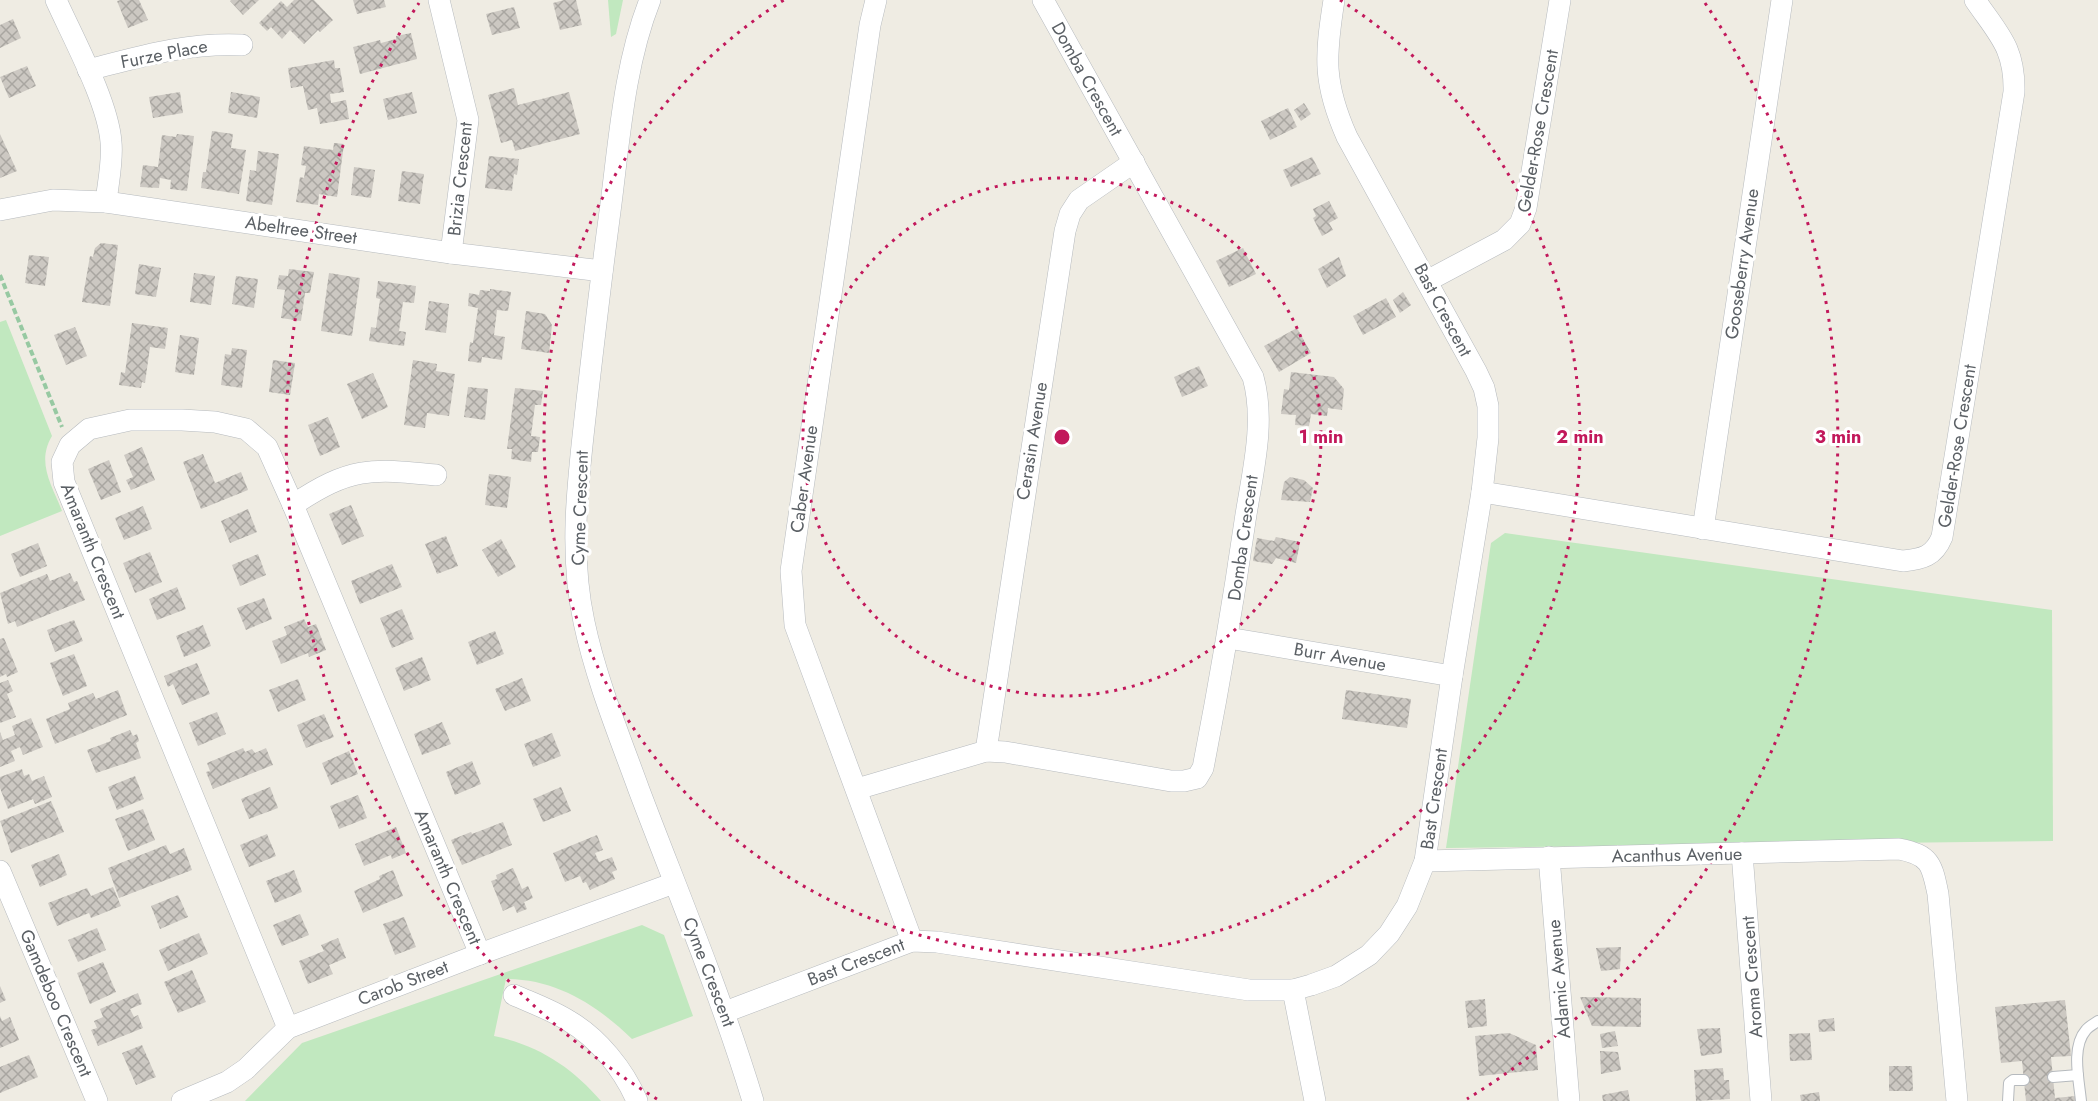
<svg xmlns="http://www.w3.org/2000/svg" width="2098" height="1101" font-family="Jost,sans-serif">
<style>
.green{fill:#c1e8bf}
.building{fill:url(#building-cross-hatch)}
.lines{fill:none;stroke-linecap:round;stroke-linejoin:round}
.lane-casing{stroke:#b6babe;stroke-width:12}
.street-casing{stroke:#b6babe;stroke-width:22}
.path{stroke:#97c9a2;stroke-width:4;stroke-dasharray:6 3;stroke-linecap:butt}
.lane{stroke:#fff;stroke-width:10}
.street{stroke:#fff;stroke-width:21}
.ring{fill:none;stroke:#c2185b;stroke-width:3;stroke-dasharray:3 6}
.labels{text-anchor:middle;stroke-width:6;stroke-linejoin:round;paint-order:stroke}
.street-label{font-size:18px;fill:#5b6065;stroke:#fff}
.centre{fill:#c2185b;stroke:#fff;stroke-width:3}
.ring-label{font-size:18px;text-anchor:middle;font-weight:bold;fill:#c2185b;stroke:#fff;stroke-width:6;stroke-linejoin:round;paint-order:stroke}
</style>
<defs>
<pattern id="building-cross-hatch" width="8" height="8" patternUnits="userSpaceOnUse" patternTransform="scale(1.5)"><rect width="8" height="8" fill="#ccc8c2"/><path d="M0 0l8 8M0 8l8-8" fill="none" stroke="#a9a6a1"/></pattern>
</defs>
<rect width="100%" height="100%" fill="#efece3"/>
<g class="green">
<polygon points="608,0 623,0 616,34 611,37"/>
<path d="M6,320l46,116c-16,27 0,49 10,75l-62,25v-214z"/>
<polygon points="1505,533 2052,610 2053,841 1446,848 1491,543"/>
<path d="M642,925l22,10 29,81 -61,23c-35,-34 -76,-60 -126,-60l-12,57c44,9 78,31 107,65h-356l57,-58z"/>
</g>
<g class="building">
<polygon points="121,0 139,0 148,20 128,28 117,1"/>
<polygon points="231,0 259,0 243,15 230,1"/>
<polygon points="294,0 314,0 333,20 320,32 318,30 304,44 290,30 282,39 271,27 267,31 259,23 281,1 287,7"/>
<polygon points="353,0 384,0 386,7 357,14"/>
<polygon points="564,0 576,0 582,25 560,30 553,3"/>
<polygon points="514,7 520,28 492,35 486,14"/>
<polygon points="13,19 21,38 0,48 0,25"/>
<polygon points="411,33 417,59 360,74 353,47 380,40 381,43 396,39 396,36"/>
<polygon points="334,60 335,68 340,68 344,92 330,94 331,103 346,100 349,119 320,124 317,108 308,110 303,86 291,88 288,68"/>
<polygon points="27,66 36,86 9,98 0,77"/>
<polygon points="514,88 518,105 569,92 580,134 515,151 512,140 501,143 488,95"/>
<polygon points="180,92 183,113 153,118 149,97"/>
<polygon points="231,92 260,97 257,118 228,113"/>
<polygon points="412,92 417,113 388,120 383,99"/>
<polygon points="1304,103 1311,114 1301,121 1294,110"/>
<polygon points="1288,108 1297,127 1270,140 1261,121"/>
<polygon points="212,131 233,134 231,148 246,150 239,194 201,188 203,172 206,172"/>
<polygon points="0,134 17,171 0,178"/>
<polygon points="177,134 194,136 187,191 170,189 171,180 160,178 159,188 140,187 143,165 158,167 162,135 176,137"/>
<polygon points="334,143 344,144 337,197 319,194 318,205 296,202 300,177 304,178 306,166 301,165 304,146 333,150"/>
<polygon points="258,151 279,154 272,205 246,201 250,170 256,171"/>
<polygon points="489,156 519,159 517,175 514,174 512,191 485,188"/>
<polygon points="1312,157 1321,174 1291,187 1283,170"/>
<polygon points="354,167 375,170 371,198 351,195"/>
<polygon points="402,171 424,174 420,204 398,201"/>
<polygon points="1329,201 1338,218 1329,223 1333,230 1322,236 1313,218 1316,216 1313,209"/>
<polygon points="101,243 118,245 110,306 82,302 90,256 93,257 95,248"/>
<polygon points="1243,248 1256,274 1229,287 1216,261"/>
<polygon points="29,255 49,257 45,286 25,283"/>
<polygon points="1339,257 1346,276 1327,288 1318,269"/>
<polygon points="139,264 161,268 156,297 135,294"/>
<polygon points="289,269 314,272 310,293 305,293 301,321 281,318 285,290 277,289 279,275 288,276"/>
<polygon points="194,273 215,276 211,305 190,302"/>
<polygon points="329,273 360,278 352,336 321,331"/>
<polygon points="236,276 258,279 254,308 232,304"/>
<polygon points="378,281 416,286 414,303 403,302 399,331 406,332 404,346 369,341 371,327 376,328 380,299 376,298"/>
<polygon points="490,289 511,292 508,311 497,310 494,335 505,337 502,360 482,357 481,363 468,361 470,342 473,343 478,308 468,306 469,293 479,295 480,290 490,291"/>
<polygon points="1403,292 1411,305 1400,313 1393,300"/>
<polygon points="1386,298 1396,317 1363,335 1353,316"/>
<polygon points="429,301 449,304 446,333 425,330"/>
<polygon points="526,311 545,314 552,325 549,353 521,349"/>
<polygon points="132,323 168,328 165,349 150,347 145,383 142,382 141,388 119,385 121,372 125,373"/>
<polygon points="75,327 87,356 66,365 54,335"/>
<polygon points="1297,328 1311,353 1279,372 1264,346"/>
<polygon points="180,335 199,338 194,375 175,372"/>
<polygon points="232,348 247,350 242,388 221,385 225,354 231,355"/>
<polygon points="273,360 295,363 290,395 269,392"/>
<polygon points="413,360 437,364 436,371 455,374 449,416 427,413 425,428 404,425"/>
<polygon points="1199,366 1208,386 1182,397 1174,377"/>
<polygon points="1291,372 1334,377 1344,389 1342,410 1328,408 1327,416 1311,414 1309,426 1295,425 1296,415 1281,414 1284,389 1289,390"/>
<polygon points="373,373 388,407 362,419 347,384"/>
<polygon points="468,387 488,389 485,420 464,417"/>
<polygon points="515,388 543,391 541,405 535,405 531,436 540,437 538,452 532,452 531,462 511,459 512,449 507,449"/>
<polygon points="328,417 340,447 320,456 308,425"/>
<polygon points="142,447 155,480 131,490 126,480 133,477 124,455"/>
<polygon points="203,454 215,483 241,472 248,490 201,509 183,462"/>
<polygon points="109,460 121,492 101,500 88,469"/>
<polygon points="489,474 511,477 507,508 485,505"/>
<polygon points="1290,477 1304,480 1313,488 1310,502 1281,500 1284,482"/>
<polygon points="351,505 364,536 342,545 329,514"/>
<polygon points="143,506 152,529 124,540 115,518"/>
<polygon points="248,509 257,532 230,543 221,521"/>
<polygon points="446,536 458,566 437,574 425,544"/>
<polygon points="1276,537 1300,542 1296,563 1276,558 1272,564 1253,561 1257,538 1274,541"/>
<polygon points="501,539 516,567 498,577 482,550"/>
<polygon points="38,543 47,566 20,577 11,554"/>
<polygon points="150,552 162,582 135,593 123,563"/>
<polygon points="258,554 266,575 240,586 232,565"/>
<polygon points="392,564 402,587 360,604 351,581"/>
<polygon points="70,573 74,582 77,581 85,600 17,627 15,621 8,624 0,593 47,574 50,581"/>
<polygon points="177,587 186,609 157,620 149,599"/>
<polygon points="264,598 272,619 246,630 237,608"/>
<polygon points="402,609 414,639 392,648 380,618"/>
<polygon points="304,619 308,627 316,624 326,650 309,657 308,653 281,664 272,641 287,635 284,627"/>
<polygon points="74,620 83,641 55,652 47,630"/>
<polygon points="203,625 211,646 184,657 176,636"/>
<polygon points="495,631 504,654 477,665 468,642"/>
<polygon points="4,638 18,672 7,677 6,674 0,677 0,639"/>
<polygon points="74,654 87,686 63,696 50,663"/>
<polygon points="422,657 431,680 404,691 395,668"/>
<polygon points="197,663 210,694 182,705 173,684 168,687 164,676"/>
<polygon points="522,678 531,701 505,711 495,689"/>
<polygon points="298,679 306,700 278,712 269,690"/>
<polygon points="8,680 13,691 7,694 16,717 0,723 0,683"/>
<polygon points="118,690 127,715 55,744 46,719 70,709 68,703 93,693 96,699"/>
<polygon points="1346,690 1411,699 1407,728 1342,719"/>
<polygon points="217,712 226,734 198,746 189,723"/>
<polygon points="324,714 334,737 306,748 297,725"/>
<polygon points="31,718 43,747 23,755 20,747 11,751 15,761 0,767 0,732 3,740 15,735 12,726"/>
<polygon points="442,722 451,744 422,755 414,734"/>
<polygon points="130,730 133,736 137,734 139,741 136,743 141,758 96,773 87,750 111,741 110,738"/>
<polygon points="552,733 561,756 533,767 524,744"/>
<polygon points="243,748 245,752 252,749 255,753 266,748 273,765 213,789 206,772 210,771 207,763"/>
<polygon points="349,751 358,774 331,785 322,763"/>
<polygon points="472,761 481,784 455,795 446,772"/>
<polygon points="22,769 24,776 29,774 32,781 44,776 52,797 35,804 33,799 8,809 0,788 0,777"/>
<polygon points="135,776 144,799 117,810 108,787"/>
<polygon points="270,787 278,808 249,819 241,799"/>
<polygon points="561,787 571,811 543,822 533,799"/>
<polygon points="358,795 367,818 339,829 330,806"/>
<polygon points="51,801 64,832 11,853 0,821"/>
<polygon points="143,809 155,840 128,851 115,819"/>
<polygon points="503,822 512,845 462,865 451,840 471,832 472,834"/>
<polygon points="396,827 406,853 392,859 391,855 364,866 355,844"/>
<polygon points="267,834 276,856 249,867 240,845"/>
<polygon points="597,835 603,850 595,853 599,862 612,857 617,870 612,872 615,879 590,890 586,882 583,883 580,876 565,882 553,853"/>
<polygon points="166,845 170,854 184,848 192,870 119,898 108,868"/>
<polygon points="59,854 67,875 40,887 31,865"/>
<polygon points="513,868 522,889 528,886 533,898 524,902 527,909 517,913 514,906 503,911 491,881 497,879 496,875"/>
<polygon points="294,870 302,892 275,903 266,881"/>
<polygon points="393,870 403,896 363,913 354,891 380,879 379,876"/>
<polygon points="113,887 121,906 91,918 89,913 57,926 48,903 87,888 91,896"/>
<polygon points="178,895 188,917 160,929 151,906"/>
<polygon points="300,914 309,935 282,946 273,925"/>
<polygon points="404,917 416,947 395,955 383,924"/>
<polygon points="97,928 106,950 78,962 68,940"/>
<polygon points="199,933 208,954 168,971 159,950"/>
<polygon points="338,938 346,958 329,965 333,974 308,984 299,961 324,951 321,945"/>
<polygon points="1621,947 1620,969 1601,971 1596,948"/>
<polygon points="103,962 116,992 90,1004 77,973"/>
<polygon points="192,970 206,1002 178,1013 164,982"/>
<polygon points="0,986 6,1000 0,1003"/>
<polygon points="138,993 142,1004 130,1009 134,1017 138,1015 143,1028 98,1046 91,1030 97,1028 94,1021 103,1017 100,1009"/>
<polygon points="1580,997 1641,998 1641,1027 1592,1026"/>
<polygon points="1485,999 1487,1026 1468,1028 1465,1001"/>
<polygon points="2065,1000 2071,1056 2051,1057 2055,1098 2076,1096 2077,1101 2026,1101 2022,1061 2001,1063 1995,1007"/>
<polygon points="0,1016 2,1021 10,1017 19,1040 0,1048"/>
<polygon points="1834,1018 1835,1031 1819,1032 1818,1020"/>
<polygon points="1720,1028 1722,1053 1701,1056 1697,1029"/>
<polygon points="1615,1031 1618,1046 1602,1048 1600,1034"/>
<polygon points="1509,1033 1536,1045 1538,1070 1479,1076 1475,1036"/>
<polygon points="1810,1033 1812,1060 1790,1061 1789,1034"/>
<polygon points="142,1045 156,1077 136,1085 122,1053"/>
<polygon points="1600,1051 1618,1052 1621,1070 1601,1074"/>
<polygon points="29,1055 38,1077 0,1093 0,1067"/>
<polygon points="1889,1066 1912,1066 1913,1091 1889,1091"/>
<polygon points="1723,1068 1724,1080 1729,1080 1730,1099 1696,1101 1694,1070"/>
<polygon points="1628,1090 1630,1101 1603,1101 1602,1095"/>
<polygon points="1819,1092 1820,1101 1801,1101 1800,1095"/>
</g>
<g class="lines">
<defs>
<g id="lane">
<polyline points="2053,1077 2078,1075"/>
<polyline points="2008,1101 2009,1083 2013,1080 2024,1080"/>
<path d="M2081,1101c-2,-21 -10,-54 5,-71 3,-4 8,-6 12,-9"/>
</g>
<g id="street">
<path d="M56,0c17,38 52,102 55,142 2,19 -3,41 -5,60"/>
<polyline points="439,0 468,120 451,253"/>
<path d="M650,0c-27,68 -31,146 -41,219 -8,60 -15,120 -22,181 -8,74 -19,148 -3,222 12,57 35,113 55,168 39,103 82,205 114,311"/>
<polyline points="876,0 870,25 791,571 795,625 912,941"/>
<path d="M88,70c51,-13 100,-28 154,-25"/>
<polyline points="0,210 53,200 106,202 451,253 602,271"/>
<polyline points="1427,281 1504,240 1520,224 1526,208 1560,0"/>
<path d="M1482,492l421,69c20,-2 31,-5 39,-24l72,-445c1,-44 -15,-57 -39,-92"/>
<path d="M293,505c57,-38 77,-37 143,-30"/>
<polyline points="1703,529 1782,0"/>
<polyline points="1228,638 1452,676"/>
<polyline points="986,751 1065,231 1070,214 1079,200 1134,162"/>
<path d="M857,789l129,-38 19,1 166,29h13l13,-3 6,-10c16,-82 30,-164 42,-247 7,-47 21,-98 8,-144l-210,-377"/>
<polyline points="1742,853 1761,1101"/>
<polyline points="1549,857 1569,1101"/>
<path d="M1425,861l474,-12c31,6 33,15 39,45l19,207"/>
<polyline points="0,871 97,1101"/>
<polyline points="1293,990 1315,1101"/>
<path d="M514,995c18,8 38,15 55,26 29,17 55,49 68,80"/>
<path d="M725,1012l187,-71 25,1 312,48h44l18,-5 25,-9 33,-21 20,-21 18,-28 18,-45 27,-185 30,-184 6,-54v-32l-4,-18 -8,-17 -129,-234c-24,-54 -22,-80 -13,-137"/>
<polyline points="288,1028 64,482 62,462 70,445 89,429 130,420 182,420 215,422 246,429 267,447 293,505 480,954"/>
<polyline points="182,1101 227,1082 246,1069 288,1028 480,954 674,883"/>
</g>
</defs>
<use href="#lane" class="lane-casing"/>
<use href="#street" class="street-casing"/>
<polyline class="path" points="0,275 62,427"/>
<use href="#lane" class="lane"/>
<use href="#street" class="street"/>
</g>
<g class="ring">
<circle cx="1062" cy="437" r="259"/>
<path d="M1340 0A518 518 0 1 1 784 0"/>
<path d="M657 1099A776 776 0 0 1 419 3M1705 3A776 776 0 0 1 1467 1099"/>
</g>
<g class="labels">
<g class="street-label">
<text transform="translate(164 54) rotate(-11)" y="6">Furze Place</text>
<text transform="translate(1087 79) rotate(61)" y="6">Domba Crescent</text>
<text transform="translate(1538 131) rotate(-80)" y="6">Gelder-Rose Crescent</text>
<text transform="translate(460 179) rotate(-84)" y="6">Brizia Crescent</text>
<text transform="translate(301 230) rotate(8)" y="6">Abeltree Street</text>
<text transform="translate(1742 264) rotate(-82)" y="6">Gooseberry Avenue</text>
<text transform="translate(1443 310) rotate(62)" y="6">Bast Crescent</text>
<text transform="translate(1032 441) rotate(-81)" y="6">Cerasin Avenue</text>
<text transform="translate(1957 446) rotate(-81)" y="6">Gelder-Rose Crescent</text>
<text transform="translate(804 479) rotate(-82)" y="6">Caber Avenue</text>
<text transform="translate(580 508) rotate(-88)" y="6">Cyme Crescent</text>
<text transform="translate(1243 538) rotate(-82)" y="6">Domba Crescent</text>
<text transform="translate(93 551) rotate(68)" y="6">Amaranth Crescent</text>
<text transform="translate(1340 657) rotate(10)" y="6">Burr Avenue</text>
<text transform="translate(1434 799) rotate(-82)" y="6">Bast Crescent</text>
<text transform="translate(1677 855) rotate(-1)" y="6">Acanthus Avenue</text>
<text transform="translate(448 877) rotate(67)" y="6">Amaranth Crescent</text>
<text transform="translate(856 962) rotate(-21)" y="6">Bast Crescent</text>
<text transform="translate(709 972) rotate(69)" y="6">Cyme Crescent</text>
<text transform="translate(1752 977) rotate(-94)" y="6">Aroma Crescent</text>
<text transform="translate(1559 979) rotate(-95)" y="6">Adamic Avenue</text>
<text transform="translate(403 983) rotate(-21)" y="6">Carob Street</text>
<text transform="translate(56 1003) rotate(67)" y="6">Gamdeboo Crescent</text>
</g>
</g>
<circle cx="1062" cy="437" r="9" class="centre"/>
<g class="ring-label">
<text x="1321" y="443">1 min</text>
<text x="1580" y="443">2 min</text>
<text x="1838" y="443">3 min</text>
</g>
</svg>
